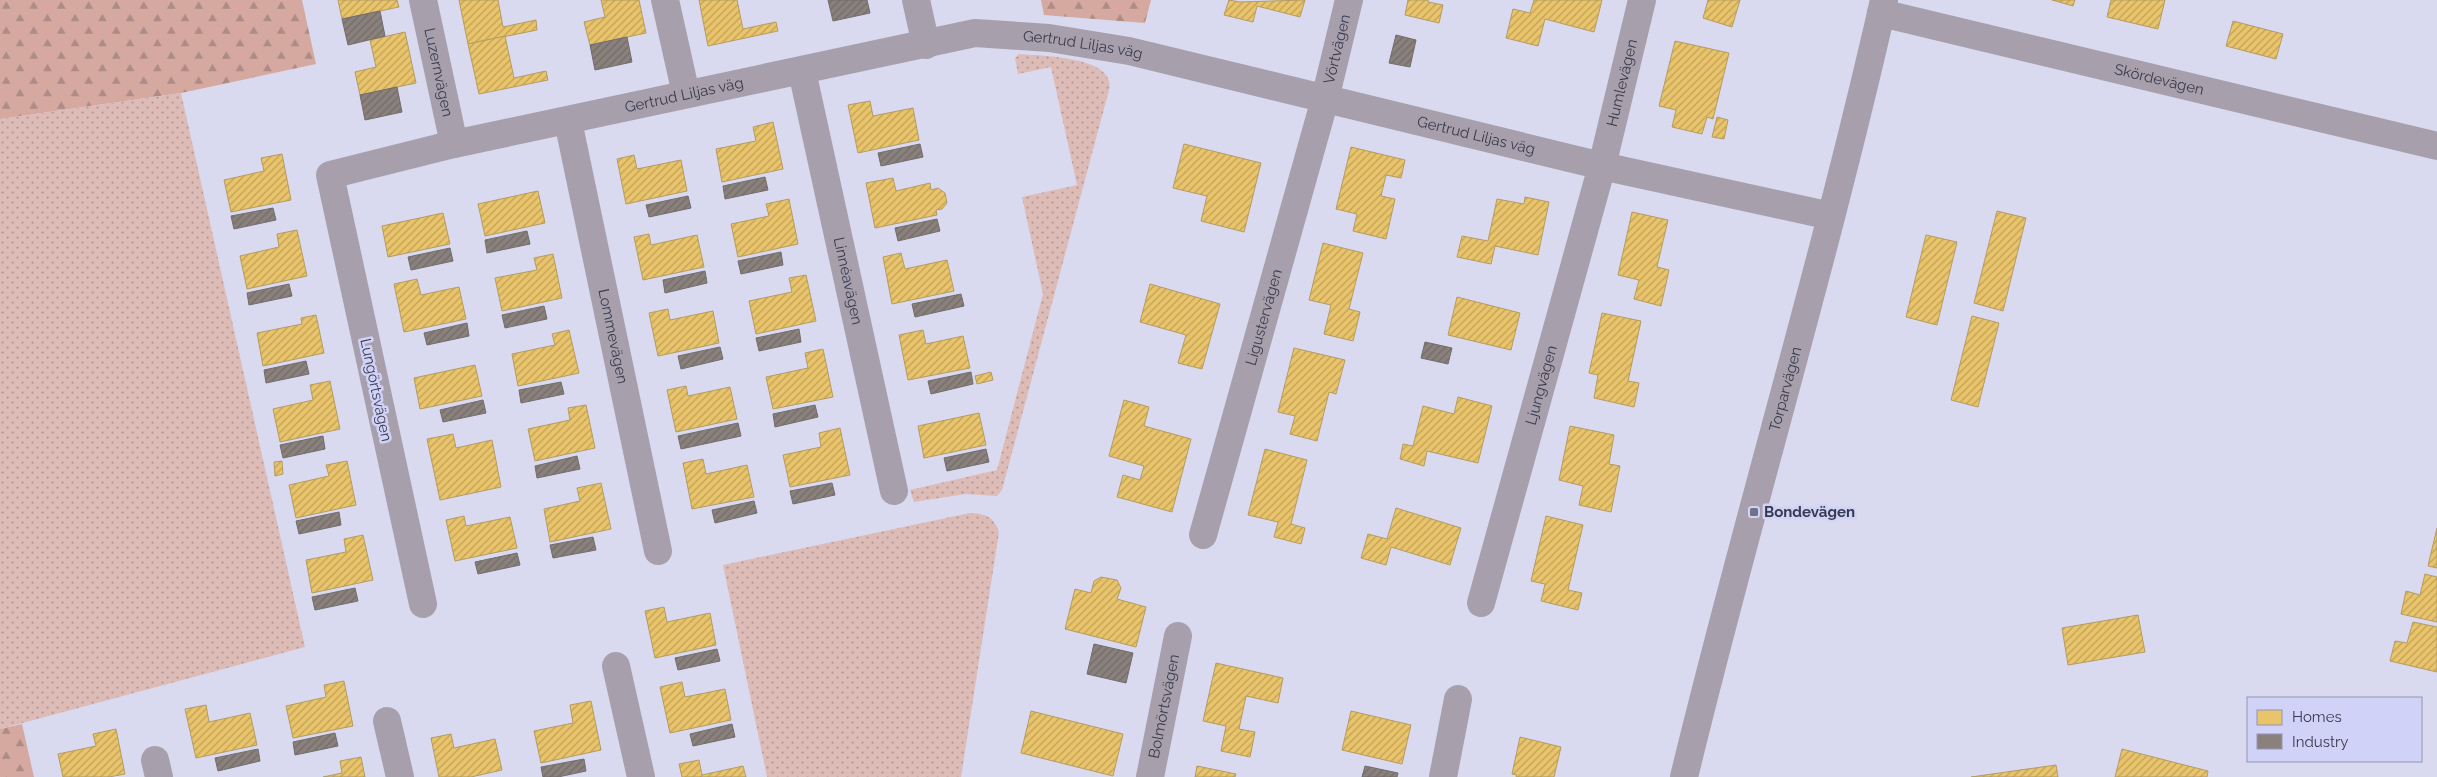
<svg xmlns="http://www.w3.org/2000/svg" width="2437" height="777" font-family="Raleway,sans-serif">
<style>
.forest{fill:url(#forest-firs)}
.park{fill:url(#park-dots)}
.homes{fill:url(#homes-hatch);stroke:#b49b61}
.industry{fill:url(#industry-hatch);stroke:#726c6e}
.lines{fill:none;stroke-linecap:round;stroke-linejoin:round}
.minor{stroke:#a7a0ac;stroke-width:28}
.poi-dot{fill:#727286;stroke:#d0d2f8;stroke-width:2}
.labels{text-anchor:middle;stroke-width:5;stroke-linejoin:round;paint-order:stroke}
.street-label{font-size:15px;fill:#3a3a4d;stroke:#d0d2f8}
.poi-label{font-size:15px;font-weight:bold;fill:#3a3a4d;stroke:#d0d2f8;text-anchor:start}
</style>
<defs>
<pattern id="forest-firs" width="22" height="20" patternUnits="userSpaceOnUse" patternTransform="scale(1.25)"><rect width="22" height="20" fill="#d5a9a0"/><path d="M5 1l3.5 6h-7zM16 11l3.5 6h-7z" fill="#ae8b85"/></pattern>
<pattern id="park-dots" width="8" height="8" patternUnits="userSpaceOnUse" patternTransform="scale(1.25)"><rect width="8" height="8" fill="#ddbbb6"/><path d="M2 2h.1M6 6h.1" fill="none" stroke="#b49996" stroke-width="1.8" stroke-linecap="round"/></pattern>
<pattern id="homes-hatch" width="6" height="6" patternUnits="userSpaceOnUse" patternTransform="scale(1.25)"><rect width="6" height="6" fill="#e9c46a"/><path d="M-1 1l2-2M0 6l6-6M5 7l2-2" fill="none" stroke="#bea059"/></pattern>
<pattern id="industry-hatch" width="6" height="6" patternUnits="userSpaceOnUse" patternTransform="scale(1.25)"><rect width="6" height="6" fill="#8a817c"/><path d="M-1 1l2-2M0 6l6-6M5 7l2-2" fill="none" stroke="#726b68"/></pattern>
</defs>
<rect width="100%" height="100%" fill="#d9daef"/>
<g class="forest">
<polygon points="0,0 302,0 316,64 181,93 0,119"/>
<polygon points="1041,0 1151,0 1145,23 1044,15"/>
<polygon points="22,724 34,777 0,777 0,729"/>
</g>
<g class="park">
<path d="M1019,54c21,2 98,2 90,36l-107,400 -5,6 -32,-2 -51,8 -4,-12 87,-20 46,-176 -21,-97 55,-12 -26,-118 -33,7 -3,-16z"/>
<polygon points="181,93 305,647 0,729 0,119"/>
<path d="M970,513c16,1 23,3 29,19l-38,245h-194l-44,-212z"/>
</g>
<g class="homes">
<polygon points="338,0 397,0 399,7 342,19"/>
<polygon points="459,0 498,0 503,27 536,20 537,30 468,44"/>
<polygon points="601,0 639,0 646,33 590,45 584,22 605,17"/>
<polygon points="699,0 737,0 743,29 776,22 778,31 708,46"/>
<polygon points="1229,0 1240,2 1305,0 1300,17 1257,6 1253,22 1224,15"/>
<polygon points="1408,0 1428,0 1428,2 1443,5 1439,23 1405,15"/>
<polygon points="1534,0 1602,0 1594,32 1545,19 1538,46 1506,38 1513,9 1530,13"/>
<polygon points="1708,0 1740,0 1732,27 1703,18"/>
<polygon points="2052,0 2075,0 2073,6"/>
<polygon points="2111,0 2165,0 2158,29 2107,17"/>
<polygon points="2233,21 2283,34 2276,59 2226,46"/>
<polygon points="405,32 416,83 360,95 355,72 376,67 370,40"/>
<polygon points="505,36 514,78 546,71 548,80 479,94 468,44"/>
<polygon points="1675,41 1729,53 1713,119 1707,117 1702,134 1672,127 1676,110 1659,106"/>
<polygon points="870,101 873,116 913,108 919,140 858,153 848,105"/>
<polygon points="1717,117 1728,120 1724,139 1712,137"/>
<polygon points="773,122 783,169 722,182 716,149 756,141 753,127"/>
<polygon points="1184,144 1261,163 1244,232 1201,221 1207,196 1173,188"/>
<polygon points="1351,147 1405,160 1401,178 1386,175 1381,196 1395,199 1386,239 1353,231 1357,214 1336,209"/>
<polygon points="282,154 291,200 231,212 224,180 264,171 261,158"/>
<polygon points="634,155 637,169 681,160 687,191 626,204 617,159"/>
<polygon points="893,178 896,191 930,183 931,190 938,188 945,193 947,203 942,209 936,210 937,215 875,228 866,183"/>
<polygon points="538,191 545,223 485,236 478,204"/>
<polygon points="1525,197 1549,202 1538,255 1495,246 1491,264 1457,257 1462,236 1488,241 1497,199 1524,204"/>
<polygon points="789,199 798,244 738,257 731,224 769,216 766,204"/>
<polygon points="1997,211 2026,218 2003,311 1974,303"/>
<polygon points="1632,212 1668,220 1657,267 1669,270 1661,306 1634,299 1639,280 1618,275"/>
<polygon points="443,213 450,244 388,257 382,226"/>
<polygon points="297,230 307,276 247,289 240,256 279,247 277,234"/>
<polygon points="649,234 651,245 697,235 704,267 643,280 634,237"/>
<polygon points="1926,235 1957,242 1937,325 1906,317"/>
<polygon points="1323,243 1363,253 1349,309 1360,312 1353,341 1324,334 1331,305 1309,300"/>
<polygon points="901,253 905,269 947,260 954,291 892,304 883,257"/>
<polygon points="553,254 562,298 502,311 495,278 537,270 534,258"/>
<polygon points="806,275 816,321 756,334 749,301 792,292 789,278"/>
<polygon points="417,279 421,295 459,287 466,319 404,332 394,284"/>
<polygon points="1150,284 1220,304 1202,369 1178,363 1186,335 1140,322"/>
<polygon points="1457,297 1520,313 1511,350 1448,335"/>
<polygon points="668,309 670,320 713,311 719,343 658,356 649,313"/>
<polygon points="1602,313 1641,321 1628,381 1639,383 1634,407 1594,398 1598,375 1589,373"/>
<polygon points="316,315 324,353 263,366 257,333 302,324 301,318"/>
<polygon points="1972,316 1999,323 1978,407 1951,400"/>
<polygon points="569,330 579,373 518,386 512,354 555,345 552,334"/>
<polygon points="923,330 926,344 963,336 970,368 908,380 899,335"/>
<polygon points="1294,348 1345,360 1336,394 1329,392 1317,441 1290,434 1295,416 1278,412"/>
<polygon points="823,349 833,397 773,409 766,377 808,368 805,353"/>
<polygon points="475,365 482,396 420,409 414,378"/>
<polygon points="991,372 993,380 977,384 975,376"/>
<polygon points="330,381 340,429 280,442 273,409 313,400 310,385"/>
<polygon points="686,386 688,396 730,387 737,419 676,432 667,390"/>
<polygon points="1458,397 1492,406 1478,463 1427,451 1424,466 1400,459 1403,444 1413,446 1423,406 1454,414"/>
<polygon points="1124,400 1149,407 1144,426 1191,439 1172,512 1117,497 1123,475 1140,480 1144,466 1109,456"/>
<polygon points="586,405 595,448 535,461 528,429 570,420 568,408"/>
<polygon points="979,413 986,445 924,458 918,426"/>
<polygon points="1570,426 1614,435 1609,464 1620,466 1611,512 1579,505 1583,486 1559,480"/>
<polygon points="840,428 850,475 790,487 783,455 821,447 819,433"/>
<polygon points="453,434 456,448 492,440 501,487 440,500 427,439"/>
<polygon points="1265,449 1307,460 1291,524 1305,528 1301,544 1274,537 1278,522 1248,515"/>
<polygon points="703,459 706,474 747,465 754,497 692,509 683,463"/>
<polygon points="282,461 283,474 275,476 274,462"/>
<polygon points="347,461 356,505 296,518 289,485 329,476 326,465"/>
<polygon points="601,483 611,529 550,542 544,509 580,501 577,488"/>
<polygon points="1396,508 1461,528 1450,565 1391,547 1386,565 1361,558 1368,534 1387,539"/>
<polygon points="464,516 466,526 510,517 517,548 455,561 446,520"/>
<polygon points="1546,516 1583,525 1568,590 1582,593 1578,610 1541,601 1545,584 1531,581"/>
<polygon points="2437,528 2437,568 2428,566"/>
<polygon points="363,535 373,580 312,593 306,560 346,552 344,539"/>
<polygon points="2425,574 2437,577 2437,622 2401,614 2406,591 2420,595"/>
<polygon points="1101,577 1117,580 1121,588 1117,599 1146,607 1136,647 1065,629 1075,589 1091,593 1094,581"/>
<polygon points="664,607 667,622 710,613 716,645 655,658 645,611"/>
<polygon points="2138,615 2145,652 2068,665 2062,628"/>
<polygon points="2413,622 2437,627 2437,672 2390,661 2395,641 2407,643"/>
<polygon points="1216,663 1283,678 1278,703 1246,696 1239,729 1255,732 1250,757 1221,751 1226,726 1203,721"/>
<polygon points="344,681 353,726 293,738 286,706 326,697 324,685"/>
<polygon points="682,682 685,697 725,689 731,720 670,733 660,687"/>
<polygon points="591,701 601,750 541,763 534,731 573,723 570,705"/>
<polygon points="206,705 209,722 250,713 257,745 196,758 185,709"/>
<polygon points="1031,711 1123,734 1113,776 1021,753"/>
<polygon points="1351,711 1411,725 1402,764 1342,750"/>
<polygon points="116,729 125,774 109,777 63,777 58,754 96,746 93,734"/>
<polygon points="451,734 454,748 495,739 502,770 471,777 439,777 431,738"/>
<polygon points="1520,737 1561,747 1554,777 1516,777 1517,775 1512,774"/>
<polygon points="2122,749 2208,771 2207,777 2115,777"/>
<polygon points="361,757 365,777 323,777 342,773 340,761"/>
<polygon points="699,760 702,775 743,766 746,777 682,777 679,764"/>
<polygon points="2056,765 2058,777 1971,777"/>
<polygon points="1197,766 1236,774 1235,777 1195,777"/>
</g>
<g class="industry">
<polygon points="828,0 867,0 870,13 833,21"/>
<polygon points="380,11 385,36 348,45 342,19"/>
<polygon points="1396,35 1416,40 1410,67 1389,63"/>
<polygon points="627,37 632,62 595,70 590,45"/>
<polygon points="397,87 402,112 365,120 360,95"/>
<polygon points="920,144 923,157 881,166 878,153"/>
<polygon points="765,177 768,190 725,199 723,186"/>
<polygon points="688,196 691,208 649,217 646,205"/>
<polygon points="273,208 276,220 234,229 231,216"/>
<polygon points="937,219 940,231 898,241 895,228"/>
<polygon points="527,231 530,244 487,253 485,240"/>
<polygon points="450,248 453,261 411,270 408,257"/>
<polygon points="781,252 783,265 741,274 738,261"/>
<polygon points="705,271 707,283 665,293 663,280"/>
<polygon points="289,284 292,296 249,305 247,293"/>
<polygon points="961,294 964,306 915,317 912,304"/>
<polygon points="544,306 547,319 505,328 502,315"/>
<polygon points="467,323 469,336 427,345 424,333"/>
<polygon points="799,329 801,342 759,351 756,338"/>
<polygon points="1425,342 1452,348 1448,364 1421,358"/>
<polygon points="720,347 723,359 681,369 678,356"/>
<polygon points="306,361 309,374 266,383 264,370"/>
<polygon points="971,372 973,384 931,394 928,381"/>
<polygon points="561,382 564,394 521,403 519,390"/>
<polygon points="483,400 486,413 443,422 440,410"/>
<polygon points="815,405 818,417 775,427 773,414"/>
<polygon points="738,423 741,436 681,449 678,436"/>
<polygon points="323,436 325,449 283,458 280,445"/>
<polygon points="986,449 989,462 947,471 944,458"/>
<polygon points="577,456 580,469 537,478 535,466"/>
<polygon points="832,483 835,495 793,504 790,491"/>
<polygon points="754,501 757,513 715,523 712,510"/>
<polygon points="339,512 341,525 299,534 296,521"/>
<polygon points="593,537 596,550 553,558 550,545"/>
<polygon points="517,553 520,565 478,574 475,562"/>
<polygon points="355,588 358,601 315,610 312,597"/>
<polygon points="1094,644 1133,653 1126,683 1087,674"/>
<polygon points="717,649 720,661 678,670 675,658"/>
<polygon points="732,724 735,737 693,746 690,734"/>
<polygon points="335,733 338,746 295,755 293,742"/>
<polygon points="258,749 260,761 218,771 215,758"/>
<polygon points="584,759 586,771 558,777 543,777 541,767"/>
<polygon points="1365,766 1398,773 1397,777 1362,777"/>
</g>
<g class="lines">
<g class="minor">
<path id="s1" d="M423,0l31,144"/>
<polyline points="665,0 686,94"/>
<polyline points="916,0 926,45"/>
<path id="s2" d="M1881,13l556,133"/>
<path id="s3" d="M802,71l92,420"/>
<path id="s4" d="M568,121l90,430"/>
<path id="s5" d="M1203,535l122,-436 24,-99"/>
<path id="s6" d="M1481,603l121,-437 40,-166"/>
<path id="s7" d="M423,604l-93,-429 124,-31 521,-111 74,5 80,13 473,115 229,50"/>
<polyline points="616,666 641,777"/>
<polyline points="387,721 400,777"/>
<polyline points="155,760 159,777"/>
<path id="s8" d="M1150,777l28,-141"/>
<polyline points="1443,777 1458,699"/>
<path id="s9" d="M1684,777c63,-260 141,-516 200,-777"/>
</g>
</g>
<rect class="poi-dot" x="1749" y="507" width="10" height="10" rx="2.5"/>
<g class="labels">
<g class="street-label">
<text dy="5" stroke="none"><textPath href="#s7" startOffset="1208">Gertrud Liljas väg</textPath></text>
<text dy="5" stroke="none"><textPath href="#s5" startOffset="504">Vörtvägen</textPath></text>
<text dy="5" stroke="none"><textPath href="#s1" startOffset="74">Luzernvägen</textPath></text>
<text dy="5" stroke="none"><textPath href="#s2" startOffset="286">Skördevägen</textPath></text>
<text dy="5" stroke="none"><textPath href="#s6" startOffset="539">Humlevägen</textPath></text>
<text dy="5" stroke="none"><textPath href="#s7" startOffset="802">Gertrud Liljas väg</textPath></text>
<text dy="5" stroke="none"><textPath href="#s7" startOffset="1612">Gertrud Liljas väg</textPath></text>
<text dy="5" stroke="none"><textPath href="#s3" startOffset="215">Linnéavägen</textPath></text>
<text dy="5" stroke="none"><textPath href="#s5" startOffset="226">Ligustervägen</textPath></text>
<text dy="5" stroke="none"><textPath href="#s4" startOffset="220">Lommevägen</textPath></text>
<text dy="5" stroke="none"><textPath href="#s6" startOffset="226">Ljungvägen</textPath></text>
<text dy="5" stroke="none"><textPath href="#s9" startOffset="401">Torparvägen</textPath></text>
<text transform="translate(376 390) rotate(78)" y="5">Lungörtsvägen</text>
<text dy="5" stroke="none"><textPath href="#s8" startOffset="72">Bolmörtsvägen</textPath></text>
</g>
<g class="poi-label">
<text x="1764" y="517">Bondevägen</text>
</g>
</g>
<rect x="2247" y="697" width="175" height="65" fill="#d0d2f8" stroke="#9495b4"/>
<rect x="2257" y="710" width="25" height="15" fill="#e9c46a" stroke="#9495b4"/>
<text x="2292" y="722" font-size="15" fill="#3a3a4d">Homes</text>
<rect x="2257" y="734" width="25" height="15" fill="#8a817c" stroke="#9495b4"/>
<text x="2292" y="747" font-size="15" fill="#3a3a4d">Industry</text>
</svg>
